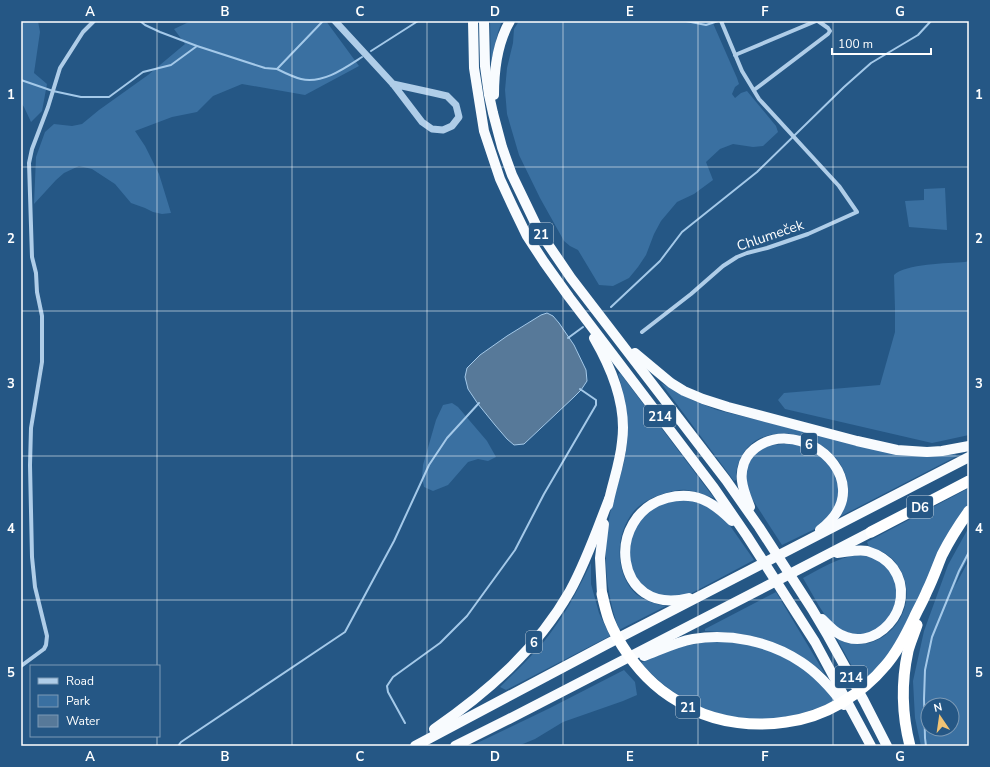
<svg xmlns="http://www.w3.org/2000/svg" width="990" height="767" font-family="'Nunito Sans',sans-serif">
<style>
.green{fill:#3a70a1;fill-rule:evenodd}
.water{fill:#577999;stroke:#a4c9e9}
.lines{fill:none;stroke-linecap:round;stroke-linejoin:round}
.stream{stroke:#a4c9e9;stroke-width:2}
.minor{stroke:#afcde8;stroke-width:4}
.tertiary{stroke:#afcde8;stroke-width:7}
.trunk{stroke:#f8fbfe;stroke-width:10}
.motorway{stroke:#fff;stroke-width:11}
.grid{fill:none;stroke:#fff;stroke-width:1;stroke-opacity:0.55}
.labels{text-anchor:middle;stroke-width:3;stroke-linejoin:round;paint-order:stroke}
.shield{fill:#255785;stroke:#becdda;stroke-width:1}
.shield-label{font-size:13px;font-weight:bold;fill:#fff}
.street-label{font-size:14px;fill:#fff;stroke:#255785}
.neatline{fill:none;stroke:#fff;stroke-width:1.5}
.grid-label{font-size:13px;text-anchor:middle;font-weight:bold;fill:#fff}
</style>
<rect width="100%" height="100%" fill="#255785"/>
<g class="green">
<polygon points="21,21 38,21 40,32 34,73 47,84 42,111 31,122 24,107 21,103"/>
<polygon points="191,21 264,21 265,22 267,21 326,21 359,66 305,95 242,84 213,96 197,112 172,117 135,131 145,146 159,174 171,213 162,214 153,212 145,208 131,203 115,184 92,169 79,166 64,173 56,180 34,204 36,157 45,132 54,124 72,126 82,124 99,110 148,75 185,44 174,29"/>
<polygon points="490,21 502,21 498,32 491,62"/>
<polygon points="519,21 712,21 737,78 739,84 735,87 732,94 735,98 741,93 747,91 776,126 778,132 763,146 753,147 733,144 720,149 706,162 713,180 694,194 677,202 661,221 654,234 646,255 638,267 629,278 613,286 599,285 578,250 570,246 564,241 540,198 519,155 507,114 505,90 507,68 513,43 514,29"/>
<polygon points="945,188 947,230 909,227 905,201 924,200 924,189"/>
<path d="M969,261v174l-37,8 -147,-34 -7,-9 6,-7 96,-8 15,-53v-23l-1,-34c11,-11 54,-12 71,-13z"/>
<path d="M620,373l94,125c-9,-3 -18,-7 -27,-8 -7,-1 -14,1 -21,3 -12,3 -24,9 -32,18 -18,21 -20,58 -1,80 8,9 22,13 33,15l-47,24c-12,-34 -16,-67 -11,-103 2,-22 11,-43 16,-65 7,-29 3,-59 -6,-88z"/>
<path d="M661,383l31,17 25,10 158,39 66,7 14,-2 2,2 -116,60c3,-8 7,-15 7,-24 2,-58 -96,-85 -111,-24 -1,4 -1,8 -1,12l-2,1z"/>
<polygon points="452,403 458,407 487,441 496,457 488,461 478,459 468,462 448,485 433,491 424,487 422,478 423,465 436,420 443,405"/>
<polygon points="792,443 818,453 833,469 840,493 834,510 823,523 815,529 782,545 747,491 746,470 753,455 765,446"/>
<path d="M969,488v16l-6,8 -55,113 -21,33 -26,25 -24,-44c42,21 84,-26 65,-66 -7,-15 -17,-22 -33,-26l-2,-5z"/>
<polygon points="686,499 709,506 726,520 754,560 692,593 678,597 664,597 650,592 634,576 628,551 632,533 641,517 660,503"/>
<path d="M969,527v30l-9,16 -5,13 14,-26v186h-48l-6,-28 -2,-37 11,-50 24,-66zM928,705h24v24h-24z"/>
<path d="M857,555l18,2 14,10 10,21 -8,30 -20,16 -17,2 -23,-12 -12,-18 -16,-28c17,-9 34,-20 54,-23z"/>
<path d="M591,563v21l8,29 11,23 -104,54 -6,-3c19,-19 39,-37 54,-59 15,-20 26,-43 37,-65z"/>
<path d="M776,592l49,82c-23,-20 -49,-34 -79,-39 -14,-3 -27,-3 -41,-4v-2z"/>
<path d="M706,642h32l34,9 31,16 35,32c-71,36 -144,23 -197,-36l13,-8 20,-7z"/>
<polygon points="624,670 635,682 637,695 623,701 563,722 535,739 518,746 471,746 550,708"/>
</g>
<polygon class="water" points="547,313 553,316 559,323 574,345 586,370 587,381 581,390 574,397 524,444 514,445 507,439 495,425 478,404 468,389 465,377 467,368 480,355 507,336 541,315"/>
<g class="lines">
<g class="stream">
<polyline points="140,21 145,25 160,32 197,46 265,68 277,69 323,21"/>
<polyline points="686,21 706,25 718,21"/>
<polyline points="371,51 418,21"/>
<path d="M277,69c8,4 16,8 24,10 22,5 44,-11 61,-22"/>
<polyline points="21,80 53,91 81,97 109,97 143,72 171,65 197,46"/>
<polyline points="611,307 660,261 682,232 757,172 844,87 871,63 918,35 931,21"/>
<polyline points="568,338 583,327"/>
<polyline points="405,723 388,692 387,686 393,677 440,643 467,616 515,550 544,494 596,405 596,400 580,389"/>
<polyline points="178,746 181,742 345,632 394,541 429,465 447,438 479,403"/>
<polyline points="926,746 925,738 924,699 925,670 932,637 959,571 969,552"/>
</g>
<g class="minor">
<polyline points="735,55 816,21"/>
<polyline points="754,90 828,34 830,31 828,28 818,21"/>
<polyline points="642,332 691,294 723,266 737,257 747,253 767,248 808,234 857,212 839,186 759,99 742,71 721,21"/>
<polyline points="21,666 44,649 46,645 47,636 35,587 32,557 30,465 31,428 42,362 42,316 37,292 36,273 32,257 29,163 32,149 48,107 60,68 83,32 94,21"/>
</g>
<polyline class="tertiary" points="335,21 393,84 422,122 432,129 443,130 452,126 459,117 456,105 447,96 434,93 393,84"/>
<g class="trunk">
<polyline points="473,21 474,68 484,131 500,179 512,205 527,236 544,262 569,297 714,488 747,536 815,642 871,746"/>
<polyline points="484,21 485,66 489,95 493,113 502,147 512,175 539,231 571,278 726,480 759,527 812,609 828,636 864,701 887,746"/>
<path d="M494,95c0,-25 3,-52 16,-74"/>
<path d="M594,338c18,31 33,69 28,104 -2,22 -10,42 -14,63"/>
<polyline points="635,353 671,383 684,391 703,399 728,407 857,441 897,450 927,452 942,451 969,446"/>
<path d="M750,507c-3,-8 -7,-17 -8,-26 -1,-6 0,-12 2,-18 3,-8 9,-14 16,-18 32,-19 81,7 83,44 1,17 -10,31 -23,41"/>
<polyline points="602,594 600,558 604,524"/>
<path d="M689,598c-76,19 -85,-83 -22,-100 28,-7 45,3 65,23"/>
<path d="M822,619c4,4 9,9 14,13 38,26 84,-26 57,-64 -6,-8 -16,-14 -26,-17 -9,-2 -20,1 -30,2"/>
<path d="M644,656c16,-6 32,-14 49,-17 36,-6 77,2 108,23 17,11 31,27 43,43"/>
<path d="M434,729c54,-37 103,-80 136,-138 16,-29 27,-61 39,-92"/>
<polyline points="415,746 607,644 969,457"/>
<polyline points="455,746 509,719 871,532"/>
</g>
<g class="motorway">
<polyline points="871,532 969,481"/>
<path d="M602,594c2,9 4,18 7,26 9,23 27,48 45,64 11,10 24,18 38,25 28,14 63,18 94,13 39,-5 75,-27 100,-57 12,-14 20,-30 28,-47 4,-9 9,-17 13,-27 6,-12 10,-24 15,-36 8,-16 17,-30 27,-44"/>
<path d="M910,746c-8,-31 -9,-63 -2,-95 2,-8 6,-17 9,-26"/>
</g>
</g>
<path class="grid" d="M157,21v645M292,21v725M427,21v725M563,21v725M698,21v725M833,21v725M21,167h948M21,311h948M21,456h948M21,600h948M157,736v10"/>
<g class="labels">
<g class="shield">
<rect x="529" y="223" width="24" height="22" rx="3"/>
<rect x="644" y="405" width="32" height="22" rx="3"/>
<rect x="801" y="433" width="16" height="22" rx="3"/>
<rect x="907" y="496" width="26" height="22" rx="3"/>
<rect x="526" y="631" width="16" height="22" rx="3"/>
<rect x="835" y="666" width="32" height="22" rx="3"/>
<rect x="676" y="696" width="24" height="22" rx="3"/>
</g>
<g class="shield-label">
<text x="541" y="239">21</text>
<text x="660" y="421">214</text>
<text x="809" y="449">6</text>
<text x="920" y="512">D6</text>
<text x="534" y="647">6</text>
<text x="851" y="682">214</text>
<text x="688" y="712">21</text>
</g>
<g class="street-label">
<text transform="translate(770 235) rotate(-19)" y="5">Chlumeček</text>
</g>
</g>
<rect width="990" height="767" fill="none" stroke="#255785" stroke-width="44"/>
<rect x="30" y="665" width="130" height="72" fill="#255785" stroke="#7c9ab6"/>
<rect x="38" y="678" width="20" height="6" fill="#afcde8" stroke="#7c9ab6"/>
<text x="66" y="685" font-size="12" fill="#ffffff">Road</text>
<rect x="38" y="695" width="20" height="12" fill="#3a70a1" stroke="#7c9ab6"/>
<text x="66" y="705" font-size="12" fill="#ffffff">Park</text>
<rect x="38" y="715" width="20" height="12" fill="#577999" stroke="#7c9ab6"/>
<text x="66" y="725" font-size="12" fill="#ffffff">Water</text>
<g transform="translate(940 717) rotate(347)"><circle r="19" fill="#255785" stroke="#7c9ab6"/>
<path d="M0-3L7 15L0 10L-7 15Z" fill="#f1c374"/>
<text y="-6" font-size="11" font-weight="bold" text-anchor="middle" fill="#ffffff">N</text>
</g>
<path d="M832 48v6h99v-6" fill="none" stroke="#ffffff" stroke-width="2"/>
<text x="838" y="48" font-size="12" fill="#ffffff" stroke="#255785" stroke-width="3" paint-order="stroke">100 m</text>
<rect x="22" y="22" width="946" height="723" class="neatline"/>
<g class="grid-label">
<text x="90" y="16">A</text>
<text x="225" y="16">B</text>
<text x="360" y="16">C</text>
<text x="495" y="16">D</text>
<text x="630" y="16">E</text>
<text x="765" y="16">F</text>
<text x="900" y="16">G</text>
<text x="11" y="99">1</text>
<text x="979" y="99">1</text>
<text x="11" y="243">2</text>
<text x="979" y="243">2</text>
<text x="11" y="388">3</text>
<text x="979" y="388">3</text>
<text x="11" y="533">4</text>
<text x="979" y="533">4</text>
<text x="11" y="677">5</text>
<text x="979" y="677">5</text>
<text x="90" y="761">A</text>
<text x="225" y="761">B</text>
<text x="360" y="761">C</text>
<text x="495" y="761">D</text>
<text x="630" y="761">E</text>
<text x="765" y="761">F</text>
<text x="900" y="761">G</text>
</g>
</svg>
